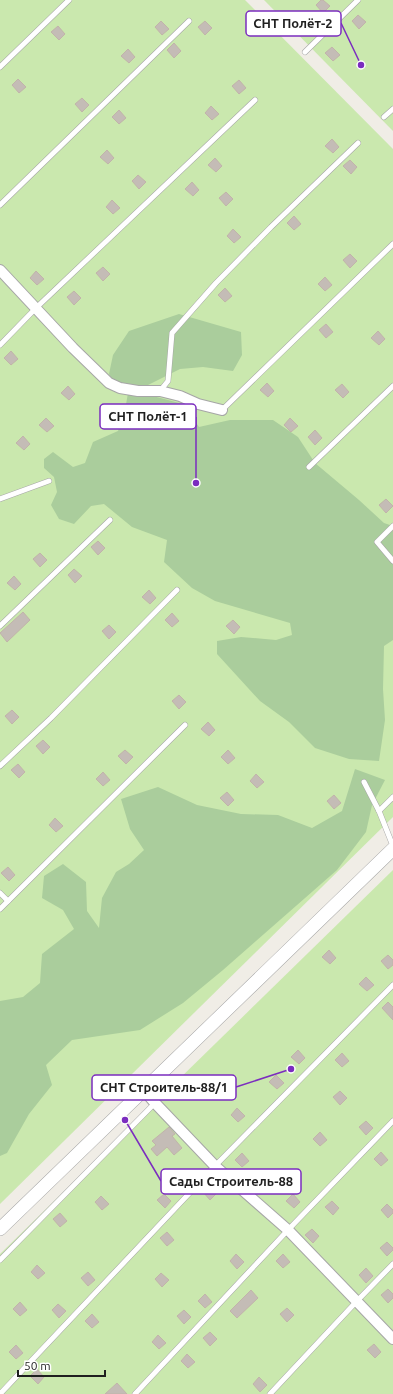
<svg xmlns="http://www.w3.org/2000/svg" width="393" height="1394" font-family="Ubuntu,sans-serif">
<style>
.grass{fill:#cae8ae}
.forest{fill:#aacd9c}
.building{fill:#c4bcb6;stroke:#c1b4a9}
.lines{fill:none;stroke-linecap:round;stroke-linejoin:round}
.service-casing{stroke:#a6a6a6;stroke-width:6}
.minor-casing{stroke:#a6a6a6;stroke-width:12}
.tertiary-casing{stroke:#a6a6a6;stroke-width:14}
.service{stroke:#fff;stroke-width:5}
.minor{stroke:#fff;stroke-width:10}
.tertiary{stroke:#fff;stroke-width:13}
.leader{fill:none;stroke:#7b2cbf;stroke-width:1.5}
.callout-dot{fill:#7b2cbf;stroke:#fff;stroke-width:1.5}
.callout{fill:#fff;stroke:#7b2cbf;stroke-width:1.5}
.callout-label{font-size:13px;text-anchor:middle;font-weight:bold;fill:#1f1f1f}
</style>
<rect width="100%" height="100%" fill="#f0ede6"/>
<g class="grass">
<polygon points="0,0 245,0 393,149 393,817 0,1204"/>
<polygon points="264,0 393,0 393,131"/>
<polygon points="393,870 393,1394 0,1394 0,1254"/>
</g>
<g class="forest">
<polygon points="179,314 241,332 242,355 233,371 203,367 180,369 144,387 126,386 113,381 109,374 113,355 129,331"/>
<polygon points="128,393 153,396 183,404 199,427 230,420 273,420 298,437 315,463 359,500 384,523 393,526 393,640 384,646 383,689 385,720 379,761 349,759 315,748 289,722 260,701 217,654 217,641 241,637 276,640 292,635 290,623 215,601 192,588 164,562 167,540 132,527 104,504 91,506 74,524 59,519 51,505 57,492 54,477 44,468 44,459 53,452 73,467 85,463 93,442 118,431 125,410"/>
<polygon points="355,769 385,780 372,805 366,832 337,870 223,970 183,1003 140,1030 72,1040 46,1065 52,1085 29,1114 7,1153 0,1156 0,1001 23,997 40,983 42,954 74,929 63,910 42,898 44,876 63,864 86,882 87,911 99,928 102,898 116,872 129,864 144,850 130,829 121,799 158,787 197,805 241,814 278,815 312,828 342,811"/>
</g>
<g class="building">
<polygon points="321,0 323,0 330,6 323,13 316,5"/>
<polygon points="358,15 366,22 359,29 352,21"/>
<polygon points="161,21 169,29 162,35 155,27"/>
<polygon points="205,21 212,28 205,35 198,27"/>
<polygon points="58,26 65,34 59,40 51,32"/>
<polygon points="174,43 181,51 174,58 167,50"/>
<polygon points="332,47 340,55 333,61 325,53"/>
<polygon points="128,49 135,57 129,63 121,56"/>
<polygon points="18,79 26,87 19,93 12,85"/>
<polygon points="239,80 246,88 239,94 232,86"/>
<polygon points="82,98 89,105 82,112 75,104"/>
<polygon points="211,106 219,114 212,120 205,113"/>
<polygon points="119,110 126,118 119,124 112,117"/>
<polygon points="332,139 339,147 333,153 325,146"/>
<polygon points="107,150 114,158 108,164 100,157"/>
<polygon points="215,158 222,166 216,172 208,165"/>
<polygon points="350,160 357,167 351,174 343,166"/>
<polygon points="138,175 146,182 139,189 132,181"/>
<polygon points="192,182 199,190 193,196 185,189"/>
<polygon points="226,192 233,199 226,206 219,198"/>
<polygon points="112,200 120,208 113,214 106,207"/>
<polygon points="294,216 301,224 294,230 287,223"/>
<polygon points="233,229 241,237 234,243 227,236"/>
<polygon points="350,254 357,261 350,268 343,260"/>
<polygon points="103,267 110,274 103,281 96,273"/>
<polygon points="36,271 44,279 37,285 30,278"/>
<polygon points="325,277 332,285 325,291 318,284"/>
<polygon points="225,288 232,296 225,302 218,295"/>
<polygon points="74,291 81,298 74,305 67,297"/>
<polygon points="326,324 333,332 326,338 319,330"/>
<polygon points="378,331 385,339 379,345 371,338"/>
<polygon points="11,351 18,359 11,365 4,358"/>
<polygon points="267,383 274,391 268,397 260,390"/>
<polygon points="342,384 349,392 343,398 335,390"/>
<polygon points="68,386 75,394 69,400 61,393"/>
<polygon points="46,418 54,426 47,432 39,425"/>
<polygon points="290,418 298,426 291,432 284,425"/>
<polygon points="315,430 322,438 315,445 308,437"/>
<polygon points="23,436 30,444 24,450 16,443"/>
<polygon points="386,499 393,506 386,513 379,505"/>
<polygon points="98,541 105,548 98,555 91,547"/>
<polygon points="40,553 47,560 40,567 33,559"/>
<polygon points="74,569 82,576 75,583 68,575"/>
<polygon points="14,576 21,584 15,590 7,583"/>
<polygon points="149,590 156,598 150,604 142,597"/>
<polygon points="23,612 30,620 7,642 0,633"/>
<polygon points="172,613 179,621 172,627 165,620"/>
<polygon points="233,620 240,627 234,634 226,626"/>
<polygon points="109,625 116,632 109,639 102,631"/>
<polygon points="179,695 186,702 179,709 172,701"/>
<polygon points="12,710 19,717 12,724 5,716"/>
<polygon points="208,722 215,730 209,736 201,729"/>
<polygon points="43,740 50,747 43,754 36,746"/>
<polygon points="125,750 133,757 126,764 118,756"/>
<polygon points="228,750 235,758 228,764 221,757"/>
<polygon points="18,764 25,772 19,778 11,770"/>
<polygon points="103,772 110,780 103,786 96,779"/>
<polygon points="256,774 264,782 257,788 250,781"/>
<polygon points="227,792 234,800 228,806 220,798"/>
<polygon points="334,795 341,803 334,809 327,801"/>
<polygon points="55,818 63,826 56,832 49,825"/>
<polygon points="8,867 15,875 9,881 1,873"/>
<polygon points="329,950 336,958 330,964 322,957"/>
<polygon points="388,955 393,960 393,965 388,969 381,961"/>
<polygon points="366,977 374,985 367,991 359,984"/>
<polygon points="388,1002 393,1007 393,1020 382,1008"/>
<polygon points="298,1050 305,1058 299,1064 291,1057"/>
<polygon points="342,1053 349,1061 342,1067 335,1060"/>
<polygon points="276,1075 284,1083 277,1089 269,1082"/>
<polygon points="340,1091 347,1098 340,1105 333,1097"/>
<polygon points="237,1108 245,1116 238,1122 231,1115"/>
<polygon points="366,1121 373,1128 366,1135 359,1127"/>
<polygon points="169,1127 175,1134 172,1136 182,1148 174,1155 167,1147 157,1156 151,1149 156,1145 152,1141"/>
<polygon points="320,1132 327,1140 320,1146 313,1139"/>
<polygon points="381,1152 388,1160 381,1166 374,1159"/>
<polygon points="242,1153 249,1161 242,1167 235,1160"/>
<polygon points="210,1186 217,1193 210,1200 203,1192"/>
<polygon points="164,1194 171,1201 165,1208 157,1200"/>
<polygon points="293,1194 300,1202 294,1208 286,1201"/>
<polygon points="101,1196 109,1204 102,1210 95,1202"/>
<polygon points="332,1201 339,1208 333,1215 325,1207"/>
<polygon points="387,1204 393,1210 393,1213 388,1218 381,1210"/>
<polygon points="60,1213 67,1221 60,1227 53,1219"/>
<polygon points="312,1229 319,1236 313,1243 305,1235"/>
<polygon points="167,1232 174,1240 167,1246 160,1238"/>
<polygon points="387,1242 393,1248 393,1250 387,1256 380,1248"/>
<polygon points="236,1254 244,1262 237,1269 230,1261"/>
<polygon points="283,1254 290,1262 283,1268 276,1261"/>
<polygon points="37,1265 45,1273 38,1279 31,1272"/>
<polygon points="366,1268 373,1276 366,1283 359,1275"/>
<polygon points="88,1272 95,1280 88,1286 81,1278"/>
<polygon points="161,1273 169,1280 162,1287 155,1279"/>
<polygon points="388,1289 393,1294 393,1298 388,1303 381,1295"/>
<polygon points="251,1290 258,1298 237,1318 230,1311"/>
<polygon points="205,1294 212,1302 205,1308 198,1301"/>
<polygon points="20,1302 27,1310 20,1316 13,1309"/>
<polygon points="58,1304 66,1311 59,1318 52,1310"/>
<polygon points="287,1308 294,1315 287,1322 280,1314"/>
<polygon points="184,1310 191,1317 184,1324 177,1316"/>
<polygon points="92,1314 99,1322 92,1328 85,1321"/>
<polygon points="210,1332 217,1339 210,1346 203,1338"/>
<polygon points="158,1335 166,1343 159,1349 152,1342"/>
<polygon points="374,1344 381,1352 375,1358 367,1350"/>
<polygon points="16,1345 23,1353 16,1359 9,1352"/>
<polygon points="187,1354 195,1362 188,1368 181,1361"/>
<polygon points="37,1369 44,1377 38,1384 30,1376"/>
<polygon points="259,1377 267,1385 260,1392 253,1384"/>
<polygon points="117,1383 127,1394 105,1394"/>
</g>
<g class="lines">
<defs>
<g id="service">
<polyline points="305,52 358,0"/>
<polyline points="0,67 69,0"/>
<polyline points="384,117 393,109"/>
<polyline points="0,205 189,21"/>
<polyline points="0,345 36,308 255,100"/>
<polyline points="160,391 168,381 172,333 216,283 271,227 358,143"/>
<polyline points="222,410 393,244"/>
<polyline points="309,467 393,386"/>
<polyline points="0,499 49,481"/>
<polyline points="393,526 377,542 393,561"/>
<polyline points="0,626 110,520"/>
<polyline points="0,766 51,718 177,590"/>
<polyline points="364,782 379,811 393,846"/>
<polyline points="379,811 393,797"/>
<polyline points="0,893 8,901"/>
<polyline points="0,909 185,725"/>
<polyline points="0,1260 155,1103"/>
<polyline points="0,1394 215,1166 393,985"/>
<polyline points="135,1394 288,1230 393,1121"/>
<polyline points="270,1394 356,1302 393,1264"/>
</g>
<g id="minor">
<polyline points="0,270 73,348 109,383 120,388 138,391 160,391 180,396 198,404 222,410"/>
<polyline points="144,1090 155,1103 215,1166 288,1230 393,1339"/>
</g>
<polyline id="tertiary" points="0,1229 393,849"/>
</defs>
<use href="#service" class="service-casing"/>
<use href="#minor" class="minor-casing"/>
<use href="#tertiary" class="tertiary-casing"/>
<use href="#service" class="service"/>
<use href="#minor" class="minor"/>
<use href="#tertiary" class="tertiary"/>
</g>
<path class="leader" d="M361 65L341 23M196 483L196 417M291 1069L236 1087M125 1120L161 1181"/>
<g class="callout-dot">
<circle cx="361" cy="65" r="4"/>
<circle cx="196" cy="483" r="4"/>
<circle cx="291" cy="1069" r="4"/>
<circle cx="125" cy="1120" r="4"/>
</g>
<g class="callout">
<rect x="246" y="11" width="95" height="25" rx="4"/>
<rect x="100" y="404" width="96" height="25" rx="4"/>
<rect x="92" y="1075" width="144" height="25" rx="4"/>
<rect x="161" y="1169" width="140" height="25" rx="4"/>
</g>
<g class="callout-label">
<text x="293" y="28">СНТ Полёт-2</text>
<text x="148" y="421">СНТ Полёт-1</text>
<text x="164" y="1092">СНТ Строитель-88/1</text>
<text x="231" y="1186">Сады Строитель-88</text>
</g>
<path d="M18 1370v6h87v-6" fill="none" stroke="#1f1f1f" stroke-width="2"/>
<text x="24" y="1370" font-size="12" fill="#1f1f1f" stroke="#ffffff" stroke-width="3" paint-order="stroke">50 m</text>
</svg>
